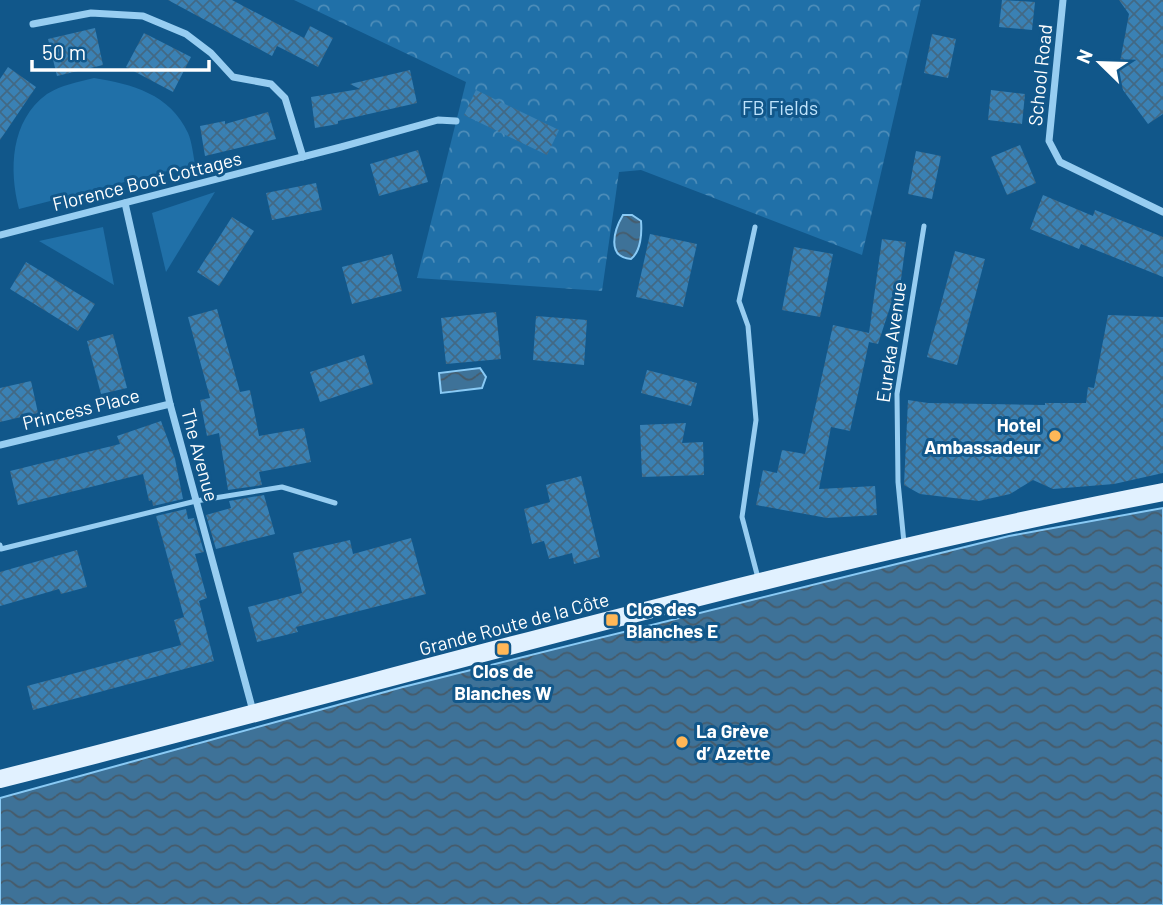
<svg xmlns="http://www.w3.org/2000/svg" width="1163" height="905" font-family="Barlow,sans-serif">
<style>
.grass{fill:#2070a8}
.forest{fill:url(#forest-crowns)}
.water{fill:url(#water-waves);stroke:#89caf5;stroke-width:2}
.building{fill:url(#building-cross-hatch)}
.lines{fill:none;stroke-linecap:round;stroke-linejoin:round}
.lane{stroke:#97cdf1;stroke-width:5}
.street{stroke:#97cdf1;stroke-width:7}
.primary{stroke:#e1f1ff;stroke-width:18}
.poi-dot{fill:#ffb757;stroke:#11578a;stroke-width:2.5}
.labels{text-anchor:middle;stroke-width:6;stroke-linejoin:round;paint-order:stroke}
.street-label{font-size:19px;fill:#fff;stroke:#11578a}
.park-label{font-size:19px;fill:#bee3fc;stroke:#11578a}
.poi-label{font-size:19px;font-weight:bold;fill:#fff;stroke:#11578a;text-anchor:start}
</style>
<defs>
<pattern id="forest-crowns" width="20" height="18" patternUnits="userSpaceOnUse" patternTransform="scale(1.75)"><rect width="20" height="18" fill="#2070a8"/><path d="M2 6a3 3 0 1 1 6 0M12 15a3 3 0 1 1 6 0" fill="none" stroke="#4d8db9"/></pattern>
<pattern id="water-waves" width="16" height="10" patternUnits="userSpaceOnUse" patternTransform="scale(1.75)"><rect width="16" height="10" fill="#3e7298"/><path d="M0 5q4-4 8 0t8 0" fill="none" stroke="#465b6a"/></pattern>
<pattern id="building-cross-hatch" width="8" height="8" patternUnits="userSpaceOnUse" patternTransform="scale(1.75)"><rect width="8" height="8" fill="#3a81b4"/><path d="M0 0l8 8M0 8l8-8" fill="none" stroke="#426985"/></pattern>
</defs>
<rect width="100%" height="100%" fill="#11578a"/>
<g class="grass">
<path d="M94,78c38,6 76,16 94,55 4,9 5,21 7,31l-176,45c-10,-39 -9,-88 28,-115 14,-9 31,-12 47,-16z"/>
<polygon points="215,192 166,272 152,213"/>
<polygon points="103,227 114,285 39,241"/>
</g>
<polygon class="forest" points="294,0 921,0 862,255 641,170 619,172 602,291 417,278 466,82"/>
<g class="water">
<path d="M623,215h9l9,6c1,12 0,30 -10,38 -25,-2 -17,-29 -8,-44z"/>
<polygon points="480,368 486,377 482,388 441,393 439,373"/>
<polygon points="1163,508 1163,905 0,905 0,798 403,687 1009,536"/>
</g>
<g class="building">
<polygon points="168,0 232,0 304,38 310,26 333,38 318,67 277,46 272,56"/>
<polygon points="1002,0 1035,2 1032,30 999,27"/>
<polygon points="1119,0 1163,0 1163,114 1148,124 1109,71 1120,62 1129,14"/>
<polygon points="95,28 103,65 57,76 48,39"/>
<polygon points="144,33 191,57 173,92 126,67"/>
<polygon points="932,34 956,39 948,78 924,73"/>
<polygon points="8,67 36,87 0,140 0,79"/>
<polygon points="410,70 417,103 338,121 338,124 315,128 311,97 360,89 350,84"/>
<polygon points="476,90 559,130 547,155 464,115"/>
<polygon points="991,90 1025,94 1022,124 988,120"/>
<polygon points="268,112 276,139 205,156 200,126 225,121 225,124"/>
<polygon points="1020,145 1036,183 1007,195 991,157"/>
<polygon points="418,150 428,182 379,196 370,164"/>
<polygon points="916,151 941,156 932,199 908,194"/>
<polygon points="316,183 322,210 272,220 266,193"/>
<polygon points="1043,195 1093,216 1095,210 1163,237 1163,277 1081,244 1079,249 1030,229"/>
<polygon points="232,217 254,231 219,286 197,272"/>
<polygon points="650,234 697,244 683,307 636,297"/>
<polygon points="882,239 906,242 898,302 892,301 878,344 869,342 850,431 831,427 819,489 875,486 877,515 827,518 756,505 763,470 777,473 782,450 805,454 833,325 869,333"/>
<polygon points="794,247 833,254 820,317 782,310"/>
<polygon points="955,251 985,259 957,365 927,357"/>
<polygon points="392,254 402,291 352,304 342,267"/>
<polygon points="26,262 95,304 78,331 10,289"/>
<polygon points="217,309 240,392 250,390 259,436 304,428 311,462 259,472 262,485 228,490 219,433 207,436 200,400 210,398 188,317"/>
<polygon points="496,312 501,359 446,364 441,318"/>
<polygon points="1108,315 1163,317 1163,473 1114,484 1053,489 1033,480 1010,494 979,501 920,494 904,485 908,400 928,403 1045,405 1045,403 1086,403 1088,387 1094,388"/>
<polygon points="536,316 587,320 584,365 533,360"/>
<polygon points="113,334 127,388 101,394 87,341"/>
<polygon points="364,355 373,384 320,402 310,372"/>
<polygon points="647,370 697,383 691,406 641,393"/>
<polygon points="31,381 38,413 0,422 0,388"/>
<polygon points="161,421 175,459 183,499 153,506 152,500 149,501 143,474 18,505 10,471 120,444 117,436"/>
<polygon points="686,423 682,443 703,442 704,475 642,477 640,425"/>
<polygon points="581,476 600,557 574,564 572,553 549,559 544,541 532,544 524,509 550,502 546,485"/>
<polygon points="264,495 275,534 216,549 206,515 231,508 229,501"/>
<polygon points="186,509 188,519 194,518 204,552 195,554 207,598 199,601 214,661 33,710 27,686 181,645 174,620 184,617 156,516"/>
<polygon points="411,538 426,594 296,627 298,632 257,642 248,607 302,593 293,553 350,540 353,554"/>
<polygon points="77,550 87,587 61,594 59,589 0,606 0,572"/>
</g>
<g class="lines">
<g class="lane">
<polyline points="755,227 739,301 748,326 756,420 742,517 758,578"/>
<polyline points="904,543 898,482 897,394 924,226"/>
<polyline points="0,545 1,549 196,501 282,487 335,503"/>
</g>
<g class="street">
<polyline points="1063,0 1049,141 1060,162 1163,212"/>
<polyline points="33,24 91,13 143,16 186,34 211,53 233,77 271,84 285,98 303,157"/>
<polyline points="125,203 170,404 253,711"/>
<polyline points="0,235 341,147 438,120 456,121"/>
<polyline points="0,445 170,404"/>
</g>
<path class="primary" d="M0,779c387,-97 771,-211 1163,-287"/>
</g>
<g class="poi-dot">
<circle cx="1055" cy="436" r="7"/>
<rect x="605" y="613" width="14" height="14" rx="3.5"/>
<rect x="496" y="642" width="14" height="14" rx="3.5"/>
<circle cx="682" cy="742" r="7"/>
</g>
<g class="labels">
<g class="street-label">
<text transform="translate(1040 75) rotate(-84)" y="7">School Road</text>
<text transform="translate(147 181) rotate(-14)" y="7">Florence Boot Cottages</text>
<text transform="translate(891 342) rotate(-82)" y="7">Eureka Avenue</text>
<text transform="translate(81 409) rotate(-14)" y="7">Princess Place</text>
<text transform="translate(200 455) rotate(75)" y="7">The Avenue</text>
<text transform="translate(514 624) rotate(-15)" y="7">Grande Route de la Côte</text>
</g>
<g class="park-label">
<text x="780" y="115">FB Fields</text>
</g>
<g class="poi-label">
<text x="1041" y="432" text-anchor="end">Hotel<tspan x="1041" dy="22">Ambassadeur</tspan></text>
<text x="626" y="616">Clos des<tspan x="626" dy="22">Blanches E</tspan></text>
<text x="503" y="678" text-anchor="middle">Clos de<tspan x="503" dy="22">Blanches W</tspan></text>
<text x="696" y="738">La Grève<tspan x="696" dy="22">d’ Azette</tspan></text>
</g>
</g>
<g transform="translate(1100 63) rotate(293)" stroke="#11578a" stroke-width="5" paint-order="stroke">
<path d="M0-5L12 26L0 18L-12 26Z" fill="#ffffff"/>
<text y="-10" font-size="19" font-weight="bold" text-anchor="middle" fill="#ffffff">N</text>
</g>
<path d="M32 60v10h177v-10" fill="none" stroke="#ffffff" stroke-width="3.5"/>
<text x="42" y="60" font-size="21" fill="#ffffff" stroke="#11578a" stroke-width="5" paint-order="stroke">50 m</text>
</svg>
